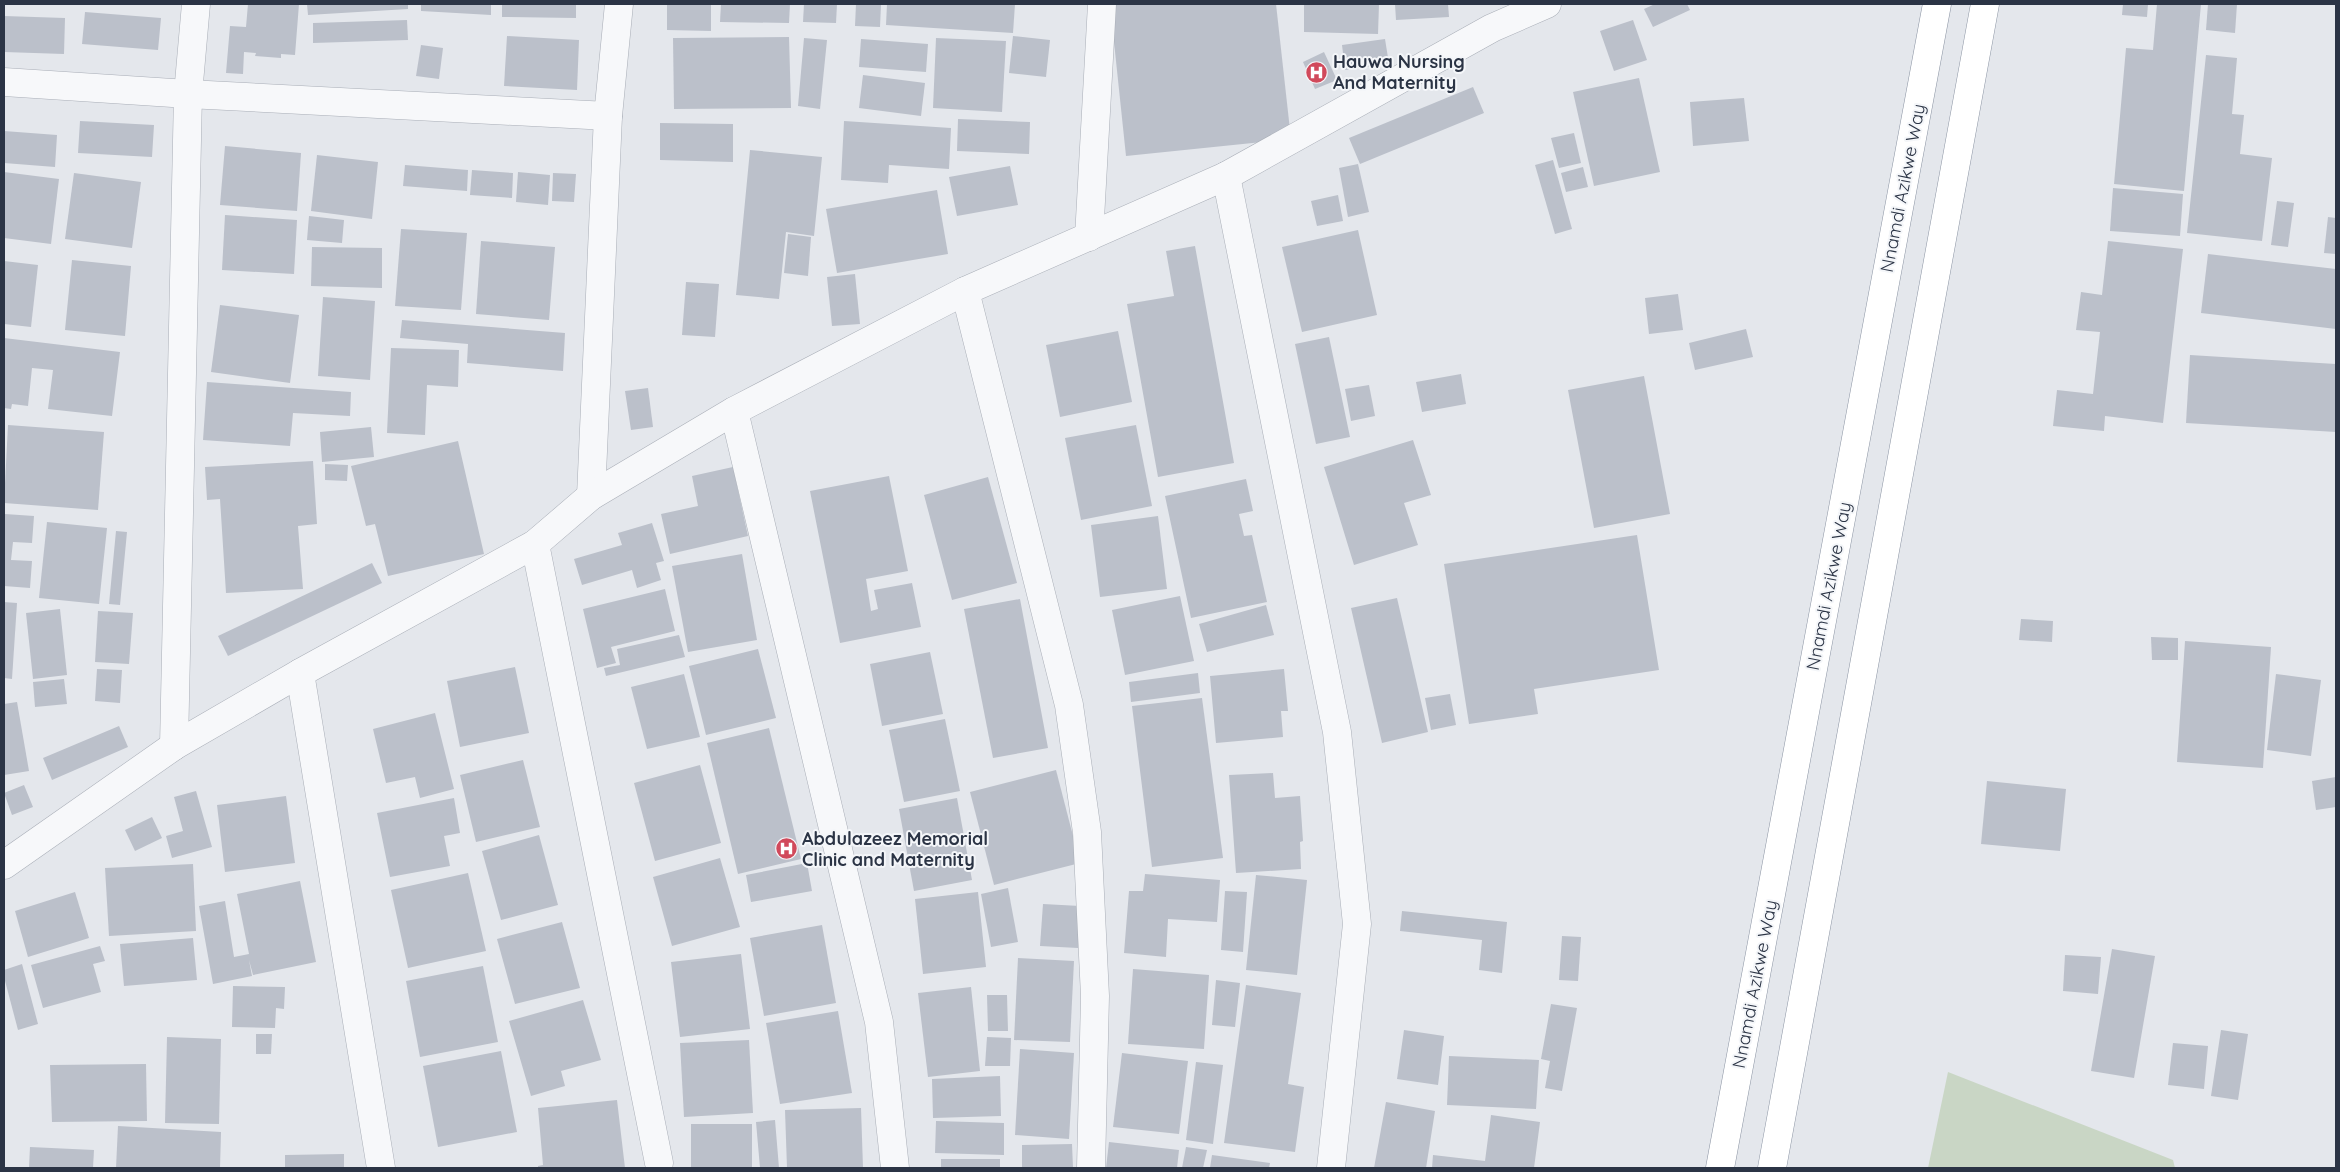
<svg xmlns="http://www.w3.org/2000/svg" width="2340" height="1172" font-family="Quicksand,sans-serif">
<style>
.green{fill:#c9d6c5}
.building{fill:#bbc0ca}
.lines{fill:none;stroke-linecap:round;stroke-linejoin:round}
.minor-casing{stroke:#a9aeb7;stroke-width:29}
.trunk-casing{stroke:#8b94a3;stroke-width:29}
.minor{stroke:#f7f8fa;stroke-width:28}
.trunk{stroke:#fff;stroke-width:28}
.labels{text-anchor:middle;stroke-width:4;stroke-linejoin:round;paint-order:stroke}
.poi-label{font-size:18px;font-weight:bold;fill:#2b3445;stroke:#f4f6f9;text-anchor:start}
.street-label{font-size:18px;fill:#2b3445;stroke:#f4f6f9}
</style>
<rect width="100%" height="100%" fill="#e4e7ec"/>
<polygon class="green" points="1948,1072 2173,1160 2175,1168 1928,1168"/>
<g class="building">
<polygon points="248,4 299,4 295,55 281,54 281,58 255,56 256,53 244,52 243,74 226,73 230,26 246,27"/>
<polygon points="307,4 408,4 408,9 308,15"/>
<polygon points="421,4 491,4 491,15 421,11"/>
<polygon points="502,4 576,4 576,18 502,17"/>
<polygon points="667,4 711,4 711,31 667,30"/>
<polygon points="721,4 790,4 789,23 720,22"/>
<polygon points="804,4 837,4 836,23 803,22"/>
<polygon points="856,4 881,4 880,27 855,26"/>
<polygon points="887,4 1015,4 1013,33 886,25"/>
<polygon points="1110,4 1276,4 1291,139 1126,156"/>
<polygon points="1304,4 1379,4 1378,34 1304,32"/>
<polygon points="1395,4 1448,4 1449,17 1396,20"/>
<polygon points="1655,4 1687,4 1690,10 1653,27 1644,9"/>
<polygon points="2123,4 2148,4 2147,17 2122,15"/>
<polygon points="2157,4 2201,4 2184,191 2114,184 2126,48 2153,50"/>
<polygon points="2208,4 2237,4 2235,33 2206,30"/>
<polygon points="85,12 161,18 158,50 82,44"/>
<polygon points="4,16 65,18 64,54 4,52"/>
<polygon points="407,20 408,40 313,43 313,23"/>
<polygon points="1633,20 1647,60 1614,71 1600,31"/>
<polygon points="507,36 579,40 577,90 504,86"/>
<polygon points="1013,36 1050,40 1046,77 1009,73"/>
<polygon points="789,37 791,108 674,109 673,38"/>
<polygon points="804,38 827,40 820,109 798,106"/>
<polygon points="936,38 1006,41 1002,112 933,108"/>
<polygon points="861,39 928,44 926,72 859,67"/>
<polygon points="1385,39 1389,64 1345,70 1342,45"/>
<polygon points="421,45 443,48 439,79 416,76"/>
<polygon points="1324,52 1337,80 1315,89 1303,62"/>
<polygon points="2206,55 2237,58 2232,114 2244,115 2240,154 2272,158 2262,241 2187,233"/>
<polygon points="863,75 925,83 921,116 859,108"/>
<polygon points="1639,78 1660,172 1594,186 1573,92"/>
<polygon points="1473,87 1484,113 1360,164 1349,138"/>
<polygon points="1744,98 1749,141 1693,146 1690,102"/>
<polygon points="958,119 1030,122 1029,154 957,151"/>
<polygon points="80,121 154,125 152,157 78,153"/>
<polygon points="844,121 951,128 949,169 889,165 888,183 841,180"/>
<polygon points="660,123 733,124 733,162 660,160"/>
<polygon points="4,131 57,135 55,167 4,163"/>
<polygon points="1574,133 1581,163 1559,168 1551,138"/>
<polygon points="225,146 301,153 297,211 220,205"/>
<polygon points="750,150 822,157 814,236 786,232 779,299 736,295"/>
<polygon points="317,155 378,162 372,219 311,211"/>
<polygon points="1553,160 1572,229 1555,234 1535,165"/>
<polygon points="1358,164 1369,212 1348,217 1339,168"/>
<polygon points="405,165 468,170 467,191 403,186"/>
<polygon points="1010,166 1018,205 957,216 949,177"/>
<polygon points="1583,167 1588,187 1566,192 1561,173"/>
<polygon points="472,170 513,173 512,198 470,195"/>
<polygon points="4,172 59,179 51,244 4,238"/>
<polygon points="518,172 550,175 548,205 516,202"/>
<polygon points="74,173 141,182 132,248 65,239"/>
<polygon points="553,173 576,174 574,202 552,201"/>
<polygon points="2113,188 2183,194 2180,236 2110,231"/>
<polygon points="937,190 948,254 837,273 826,209"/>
<polygon points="1338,195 1343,221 1317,226 1311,201"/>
<polygon points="2277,201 2294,203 2288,247 2271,245"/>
<polygon points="225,215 297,220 294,274 222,270"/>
<polygon points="309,216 344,220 342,243 307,240"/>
<polygon points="2328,217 2336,218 2336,254 2324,253"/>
<polygon points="401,229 467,233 461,310 395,306"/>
<polygon points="1358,230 1377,315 1302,332 1282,247"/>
<polygon points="788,234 811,237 808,276 784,273"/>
<polygon points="481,241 555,247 549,320 476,314"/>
<polygon points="2108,241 2183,249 2163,423 2105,416 2104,431 2053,426 2057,390 2093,394 2100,332 2076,330 2081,292 2102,295"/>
<polygon points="1195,246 1234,463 1158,477 1127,304 1174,296 1166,251"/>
<polygon points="312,247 382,248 382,288 311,286"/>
<polygon points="2208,254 2336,269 2336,329 2201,313"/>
<polygon points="72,260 131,266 125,336 65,330"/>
<polygon points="4,261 38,265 31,327 4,324"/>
<polygon points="855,274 860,324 832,326 827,277"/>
<polygon points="686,282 719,284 715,337 682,335"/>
<polygon points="1678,294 1683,330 1649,334 1645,298"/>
<polygon points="323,297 375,301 370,380 318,376"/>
<polygon points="220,305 299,315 290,383 211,372"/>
<polygon points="402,320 565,333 563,371 467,363 468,344 400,338"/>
<polygon points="1746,329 1753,357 1695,370 1689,343"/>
<polygon points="1118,331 1132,402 1060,417 1046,345"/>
<polygon points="1329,337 1350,437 1316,444 1295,344"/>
<polygon points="4,338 120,352 112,416 48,409 53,370 32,368 28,406 12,404 11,409 4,408"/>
<polygon points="391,348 459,350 458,387 427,385 425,435 387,433"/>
<polygon points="2190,355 2336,364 2336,432 2186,423"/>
<polygon points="1461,374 1466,404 1422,412 1416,382"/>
<polygon points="1644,376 1670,514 1594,528 1568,390"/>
<polygon points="207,382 351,392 350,416 293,413 290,446 203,440"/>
<polygon points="1369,385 1375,416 1351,421 1345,389"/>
<polygon points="648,388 653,427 631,430 625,391"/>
<polygon points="8,425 104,432 98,510 4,503"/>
<polygon points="1136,425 1152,506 1081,520 1065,438"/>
<polygon points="371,427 374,457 322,462 320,432"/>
<polygon points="1413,440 1431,495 1404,503 1418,545 1354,565 1324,467"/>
<polygon points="458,441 484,554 388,576 375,524 366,526 351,466"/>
<polygon points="313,461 317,524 298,526 303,589 226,593 220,499 207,500 205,467"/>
<polygon points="325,464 348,465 347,481 325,480"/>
<polygon points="733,467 748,536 670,554 661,514 698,506 692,476"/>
<polygon points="889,476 908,571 866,579 871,611 878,609 874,590 912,583 921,627 840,643 810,491"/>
<polygon points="988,477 1017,583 952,600 924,495"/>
<polygon points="1246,479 1253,511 1239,514 1244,536 1252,535 1267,602 1191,618 1165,496"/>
<polygon points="5,514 34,516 32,543 13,542 11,560 32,561 30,588 4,586"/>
<polygon points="1158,516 1167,589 1100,597 1091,525"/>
<polygon points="47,522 107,528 99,604 39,598"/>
<polygon points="652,523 664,561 656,563 661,580 637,588 632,570 582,585 574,559 622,545 618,533"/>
<polygon points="116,531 127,532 120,605 109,604"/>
<polygon points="1637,535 1659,670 1534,689 1538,714 1469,724 1444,564"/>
<polygon points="742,554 757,640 688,652 672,566"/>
<polygon points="372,563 382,583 228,656 218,636"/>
<polygon points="665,589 675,631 611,647 616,663 597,668 583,609"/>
<polygon points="1180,596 1194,661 1125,675 1112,610"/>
<polygon points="1397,598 1428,732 1382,743 1351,608"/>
<polygon points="1020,599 1048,748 993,758 964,609"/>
<polygon points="4,602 17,603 12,679 4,678"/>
<polygon points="1266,605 1274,635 1207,652 1199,624"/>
<polygon points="60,609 67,675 33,679 26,613"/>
<polygon points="98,611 133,613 129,664 95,662"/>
<polygon points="2021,619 2053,621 2052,642 2019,640"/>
<polygon points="679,635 685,657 606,676 604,668 620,665 617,649"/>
<polygon points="2151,637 2178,638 2178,660 2152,660"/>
<polygon points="2185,641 2271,647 2263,768 2177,762"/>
<polygon points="758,649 776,718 706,735 689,666"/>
<polygon points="930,652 943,714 882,726 870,664"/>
<polygon points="515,667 529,733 460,747 447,681"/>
<polygon points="97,669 122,670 120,703 95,701"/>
<polygon points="1284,669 1288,711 1281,711 1283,737 1216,743 1210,676"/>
<polygon points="1198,673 1200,693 1131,702 1129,682"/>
<polygon points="684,674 700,737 647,749 631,687"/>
<polygon points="2276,674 2321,680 2311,756 2267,750"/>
<polygon points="64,679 67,704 35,707 33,682"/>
<polygon points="1450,694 1456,725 1431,730 1425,698"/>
<polygon points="1202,698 1223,858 1152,867 1132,706"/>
<polygon points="17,702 29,771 4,775 4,704"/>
<polygon points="435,713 454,789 420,798 415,777 386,783 373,729"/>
<polygon points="945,719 960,791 904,802 889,730"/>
<polygon points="119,726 128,747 52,780 43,758"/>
<polygon points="769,728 801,859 738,874 707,743"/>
<polygon points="523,760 540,827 476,842 460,775"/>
<polygon points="700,765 721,843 655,861 634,783"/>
<polygon points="1056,770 1080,863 994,885 970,792"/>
<polygon points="1273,773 1275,798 1300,796 1303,841 1300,842 1301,869 1236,873 1229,775"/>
<polygon points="2336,777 2336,807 2316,810 2312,781"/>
<polygon points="1987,781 2066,789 2060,851 1981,844"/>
<polygon points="24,785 33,807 12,815 4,793"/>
<polygon points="196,791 212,847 172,858 166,836 183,831 174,797"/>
<polygon points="286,796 295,863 225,872 217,805"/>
<polygon points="454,798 460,833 444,836 450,866 390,877 377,813"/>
<polygon points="957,798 972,880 914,891 899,809"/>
<polygon points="152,817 162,838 135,851 125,830"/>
<polygon points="539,835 558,905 501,920 482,851"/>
<polygon points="720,858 740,927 672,946 653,877"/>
<polygon points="807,863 812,891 751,902 746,875"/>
<polygon points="193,864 196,931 109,936 105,868"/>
<polygon points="468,873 486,951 408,968 391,890"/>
<polygon points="1145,874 1220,880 1217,922 1168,919 1166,957 1124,953 1129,891 1143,891"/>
<polygon points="1256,875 1307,880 1297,975 1246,970"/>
<polygon points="300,881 316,962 253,975 249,960 252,976 213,984 199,906 225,901 234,957 249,954 237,894"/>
<polygon points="1008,888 1018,942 991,947 981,894"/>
<polygon points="1225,891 1247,892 1243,952 1221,950"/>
<polygon points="75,892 89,938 28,957 15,911"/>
<polygon points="978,892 986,967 923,974 915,899"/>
<polygon points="1043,904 1080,906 1078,948 1040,946"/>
<polygon points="1402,911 1507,922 1502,973 1479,970 1482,940 1400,931"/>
<polygon points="562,922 580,988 515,1004 497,939"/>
<polygon points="822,925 836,1003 764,1016 750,938"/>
<polygon points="1562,936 1581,937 1578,981 1559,980"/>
<polygon points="193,938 197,980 124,986 120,944"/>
<polygon points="100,946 105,961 93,964 101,992 43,1008 31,965"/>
<polygon points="2112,949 2155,956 2134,1078 2091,1071"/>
<polygon points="741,954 750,1029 680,1037 671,962"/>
<polygon points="2065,955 2101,957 2098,994 2063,991"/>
<polygon points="1018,958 1074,961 1070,1042 1014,1040"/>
<polygon points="22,964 38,1024 18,1030 4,977 4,970"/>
<polygon points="483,966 498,1042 420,1057 406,981"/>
<polygon points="1133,969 1209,975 1204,1049 1128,1044"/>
<polygon points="1216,980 1240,983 1235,1027 1212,1025"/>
<polygon points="1246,985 1301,993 1288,1084 1304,1087 1295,1152 1224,1143"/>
<polygon points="233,986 285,987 284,1009 276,1008 275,1028 232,1027"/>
<polygon points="971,987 980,1071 928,1077 918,993"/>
<polygon points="987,995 1007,995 1008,1031 988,1031"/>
<polygon points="583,1000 601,1060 561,1071 565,1086 531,1096 509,1021"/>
<polygon points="1551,1004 1577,1008 1562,1091 1545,1088 1550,1061 1541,1059"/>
<polygon points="838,1011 852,1093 780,1104 766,1023"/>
<polygon points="1404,1030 1444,1036 1438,1085 1397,1079"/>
<polygon points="2221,1030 2248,1034 2238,1100 2211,1096"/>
<polygon points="256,1034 272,1034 271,1054 256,1054"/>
<polygon points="167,1037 221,1039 219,1124 165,1123"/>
<polygon points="987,1037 1011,1038 1010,1066 985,1066"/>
<polygon points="749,1040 753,1113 684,1117 680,1043"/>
<polygon points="2173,1043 2208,1046 2204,1089 2168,1085"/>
<polygon points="1020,1049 1074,1053 1069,1139 1015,1135"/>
<polygon points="501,1051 517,1132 438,1147 423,1066"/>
<polygon points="1122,1053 1188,1061 1179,1134 1113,1127"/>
<polygon points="1449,1056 1539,1060 1536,1109 1447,1105"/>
<polygon points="1196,1062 1223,1065 1213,1144 1186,1140"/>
<polygon points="146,1064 147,1121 52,1122 50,1065"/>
<polygon points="1000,1076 1001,1116 933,1118 932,1079"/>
<polygon points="617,1100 625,1168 538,1168 538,1166 543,1165 538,1108"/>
<polygon points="1386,1102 1435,1111 1426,1168 1374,1168"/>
<polygon points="861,1108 863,1168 787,1168 785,1110"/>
<polygon points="1491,1115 1540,1122 1534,1168 1432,1168 1433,1155 1485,1161"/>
<polygon points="775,1120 779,1168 760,1168 756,1122"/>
<polygon points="936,1121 1004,1123 1004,1155 935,1153"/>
<rect x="691" y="1124" width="61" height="44"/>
<polygon points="118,1126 221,1132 220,1168 116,1168"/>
<polygon points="1109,1142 1179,1150 1177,1168 1106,1168"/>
<polygon points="1072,1144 1073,1168 1022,1168 1022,1145"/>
<polygon points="30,1147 94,1150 93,1168 29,1168"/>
<polygon points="1186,1147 1207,1150 1203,1168 1182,1168"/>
<polygon points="344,1154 344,1168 285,1168 285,1155"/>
<polygon points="1212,1155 1270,1163 1269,1168 1210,1168"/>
<rect x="941" y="1159" width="59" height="9"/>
</g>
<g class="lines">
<defs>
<g id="minor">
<polyline points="4,82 188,94 608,116"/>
<polyline points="1226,176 1337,732 1357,924 1331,1168"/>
<polyline points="1089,237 1102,4"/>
<polyline points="965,291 1069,705 1087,832 1095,996 1091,1168"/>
<polyline points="734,411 879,1022 895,1168"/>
<polyline points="591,496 608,116 619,4"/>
<polyline points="535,544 659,1163"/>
<polyline points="300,673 381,1168"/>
<polyline points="174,746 188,94 196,4"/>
<polyline points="4,865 174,746 300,673 535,544 591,496 734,411 965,291 1226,176 1492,28 1547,4"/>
</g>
<g id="trunk">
<polyline points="1720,1168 1937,4"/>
<polyline points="1772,1168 1985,4"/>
</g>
</defs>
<use href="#minor" class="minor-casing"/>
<use href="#trunk" class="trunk-casing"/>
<use href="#minor" class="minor"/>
<use href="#trunk" class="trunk"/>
</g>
<defs>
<symbol id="hospital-disc" viewBox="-11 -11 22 22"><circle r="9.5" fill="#d1495b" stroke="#f4f6f9"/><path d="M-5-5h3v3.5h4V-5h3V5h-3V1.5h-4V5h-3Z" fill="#fff"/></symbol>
</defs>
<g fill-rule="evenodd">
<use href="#hospital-disc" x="1304" y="60" width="25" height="25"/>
<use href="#hospital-disc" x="774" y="836" width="25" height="25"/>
</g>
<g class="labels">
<g class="poi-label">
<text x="1333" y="68">Hauwa Nursing<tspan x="1333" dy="21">And Maternity</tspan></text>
<text x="802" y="845">Abdulazeez Memorial<tspan x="802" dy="21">Clinic and Maternity</tspan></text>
</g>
<g class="street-label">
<text transform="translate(1903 188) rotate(-79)" y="6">Nnamdi Azikwe Way</text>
<text transform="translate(1829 586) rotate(-79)" y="6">Nnamdi Azikwe Way</text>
<text transform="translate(1755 984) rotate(-79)" y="6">Nnamdi Azikwe Way</text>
</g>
</g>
<rect width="2340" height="1172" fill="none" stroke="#2b3445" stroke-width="10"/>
</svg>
